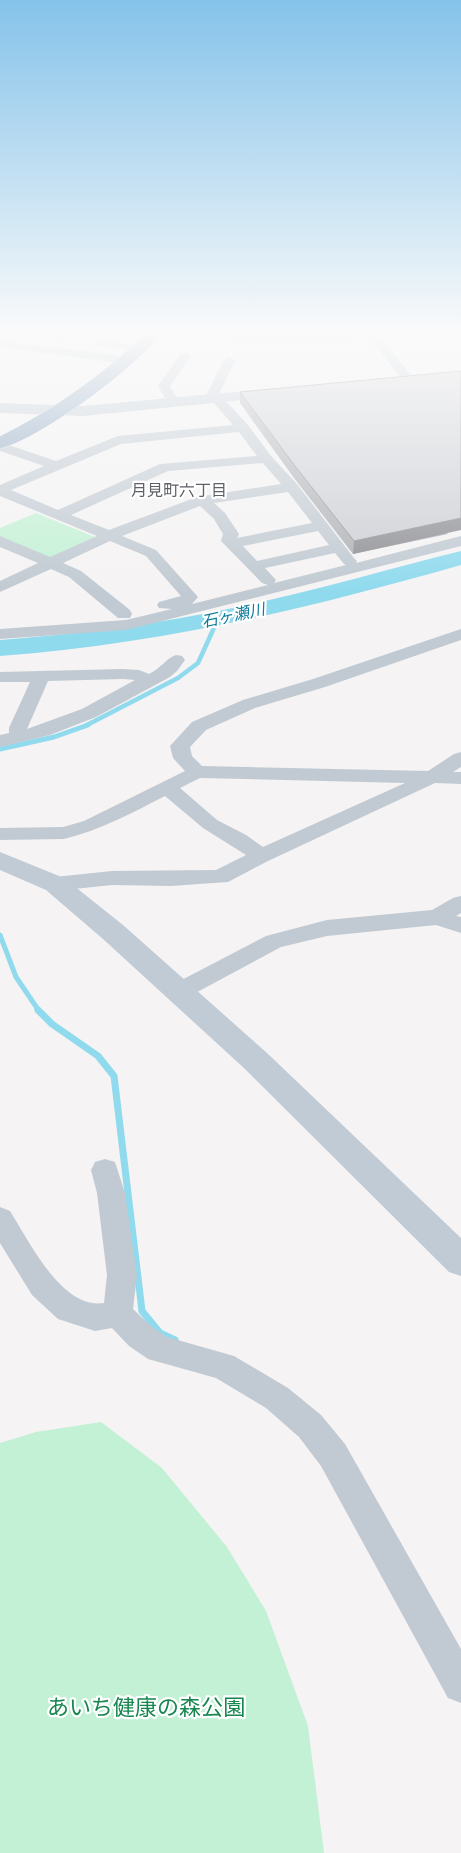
<svg xmlns="http://www.w3.org/2000/svg" width="461" height="1853" font-family="'Space Grotesk','Noto Sans JP',sans-serif">
<style>
.green{fill:#c3f1d5}
.lines{fill:none;stroke-linecap:round;stroke-linejoin:round}
.stream-far2{stroke:#90daee;stroke-width:4.5}
.stream-far1{stroke:#90daee;stroke-width:5}
.stream{stroke:#90daee;stroke-width:7}
.river{fill:#90daee;fill-rule:evenodd}
.highway-casing{stroke:#7690ad;stroke-width:1}
.street{fill:#c1cad2;fill-rule:evenodd}
.secondary{fill:#c1cbd6;fill-rule:evenodd}
.highway{fill:#8ba5c1;fill-rule:evenodd}
.wall{fill:#b0b2b7}
.shaded-wall{fill:#909195}
.building{fill:#cdcfd5;stroke:#909195}
.labels{text-anchor:middle;stroke-width:4.5;stroke-linejoin:round;paint-order:stroke}
.far-neighbourhood-label{font-size:16px;fill:#5f6368;stroke:#fff}
.far-water-label{font-size:16px;font-style:italic;fill:#0c7c9b;stroke:#fff}
.near-park-label{font-size:22px;fill:#17864f;stroke:#fff}
</style>
<rect width="100%" height="100%" fill="#f5f3f3"/>
<g class="green">
<polygon points="36,513 95,537 50,558 0,537 0,528"/>
<polygon points="101,1422 162,1468 227,1547 266,1611 308,1726 324,1853 0,1853 0,1443 36,1432"/>
</g>
<g class="lines">
<polyline class="stream-far2" points="85,726 178,678 198,663 218,619"/>
<g class="stream-far1">
<polyline points="0,749 54,737 88,725"/>
<polyline points="0,935 16,977 39,1011"/>
</g>
<polyline class="stream" points="38,1010 52,1024 98,1056 114,1076 142,1311 160,1333 175,1340"/>
<path class="river" d="M461,551v14c-155,44 -300,79 -461,91v-16c78,-6 156,-16 233,-32 77,-16 152,-38 228,-57z"/>
<defs>
<path id="highway" d="M146,334h14c-24,33 -120,104 -160,114v-11c54,-27 102,-61 146,-103z"/>
</defs>
<use href="#highway" class="highway-casing"/>
<g class="street">
<polygon points="61,334 74,334 62,341 56,338"/>
<path d="M226,334l63,2 85,-2 10,8 32,39 -2,3h-8l-30,-38 -11,-8c-42,5 -88,8 -130,2l-4,-1z"/>
<polygon points="98,340 132,344 138,347 132,350 94,345 92,343"/>
<polygon points="0,341 118,355 124,359 118,363 0,347"/>
<polygon points="185,352 191,355 170,386 180,403 174,407 170,406 158,386 181,353"/>
<path d="M229,357l6,4 -17,35h3l27,29 23,31 26,28 57,74 3,3 -1,2 105,-27v10l-335,84 -126,9v-10l126,-9 46,-11 -13,-1 -2,-3 2,-3 22,-6 -35,-40 -36,-15 -47,22 18,8 49,39 2,4 -2,4h-12l-49,-41 -18,-8 -51,23v-11l38,-18 -38,-16v-11l50,21 47,-21 -97,-40v-11l44,-19 -44,-15v-9l56,19 62,-25 115,-11 -19,-22h-8l-2,-3 19,-39zM239,432l18,24 -97,8 -102,46 -47,-20 110,-46zM263,463l18,21 -84,13 -88,33 -38,-15 97,-44zM288,492l24,31 -75,15 2,-4 -14,-21 -11,-10zM200,506l14,13 9,15 -2,7 3,3 38,39 6,2 -76,19 6,-7 -42,-47 -34,-14zM318,531l11,14 -72,16 -14,-15zM335,553l9,11 2,1 -72,18 2,-3 -11,-12z"/>
<path d="M461,629v11l-136,47 -70,21 -49,22 -16,17 2,9 10,10 226,5 26,-17 7,-2v15l-8,5h8v12l-26,-1 -167,78 -40,21 -57,4 -59,-1 -57,6 -8,-2 -3,-5 3,-5 8,-2 57,-6 104,-1 30,-15 -43,-27 -38,-32c-33,17 -65,34 -101,43l-64,1v-12l63,-1 21,-6 101,-50 -12,-13 -3,-12 22,-24 51,-22 70,-21zM200,778l205,5 -142,64 -17,-12 -29,-15 -37,-32z"/>
<path d="M176,655l6,1 3,4 -8,11 -7,6 -74,40 -46,18 -50,12v-12l9,-2v-5l21,-46h-30v-10l123,-3 16,1 10,4c11,-5 19,-17 27,-19zM123,679l12,1 -53,29 -55,20 21,-48z"/>
<polygon points="461,896 461,913 456,916 461,917 461,933 436,925 327,936 281,947 188,997 180,999 172,997 168,991 172,985 266,936 327,920 432,910 453,898"/>
<path d="M105,1159l10,3 10,31 12,82 -4,34 18,17 16,11 67,19 54,32 33,27 24,29 116,205v54l-13,-5 -127,-232 -22,-29 -33,-29 -50,-30 -68,-19 -19,-13 -17,-18 -17,3 -37,-12 -26,-24 -32,-52v-36l10,4c19,30 52,99 94,92l3,-28 -10,-82 -6,-23 4,-8z"/>
</g>
<g class="secondary">
<polygon points="278,388 283,390 286,393 283,396 83,416 0,413 0,403 83,406"/>
<polygon points="0,852 64,878 123,925 267,1053 461,1238 461,1276 449,1272 245,1069 103,939 46,890 0,870"/>
</g>
<use href="#highway" class="highway"/>
</g>
<polygon class="wall" points="240,392 448,534 353,554 294,478 240,403"/>
<polygon class="shaded-wall" points="461,518 461,530 353,554 354,541"/>
<polygon class="building" points="461,371 461,518 354,541 295,466 240,392"/>
<linearGradient id="sky" x2="0" y2="1"><stop stop-color="#85c3ea"/><stop offset="0.56" stop-color="#fafafa"/><stop offset="1" stop-color="#fafafa" stop-opacity="0"/></linearGradient>
<rect width="461" height="593" fill="url(#sky)"/>
<g class="labels">
<g class="far-neighbourhood-label">
<text x="179" y="496">月見町六丁目</text>
</g>
<g class="far-water-label">
<text transform="translate(233 615) rotate(-12)" y="6">石ヶ瀬川</text>
</g>
<g class="near-park-label">
<text x="146" y="1715">あいち健康の森公園</text>
</g>
</g>
</svg>
